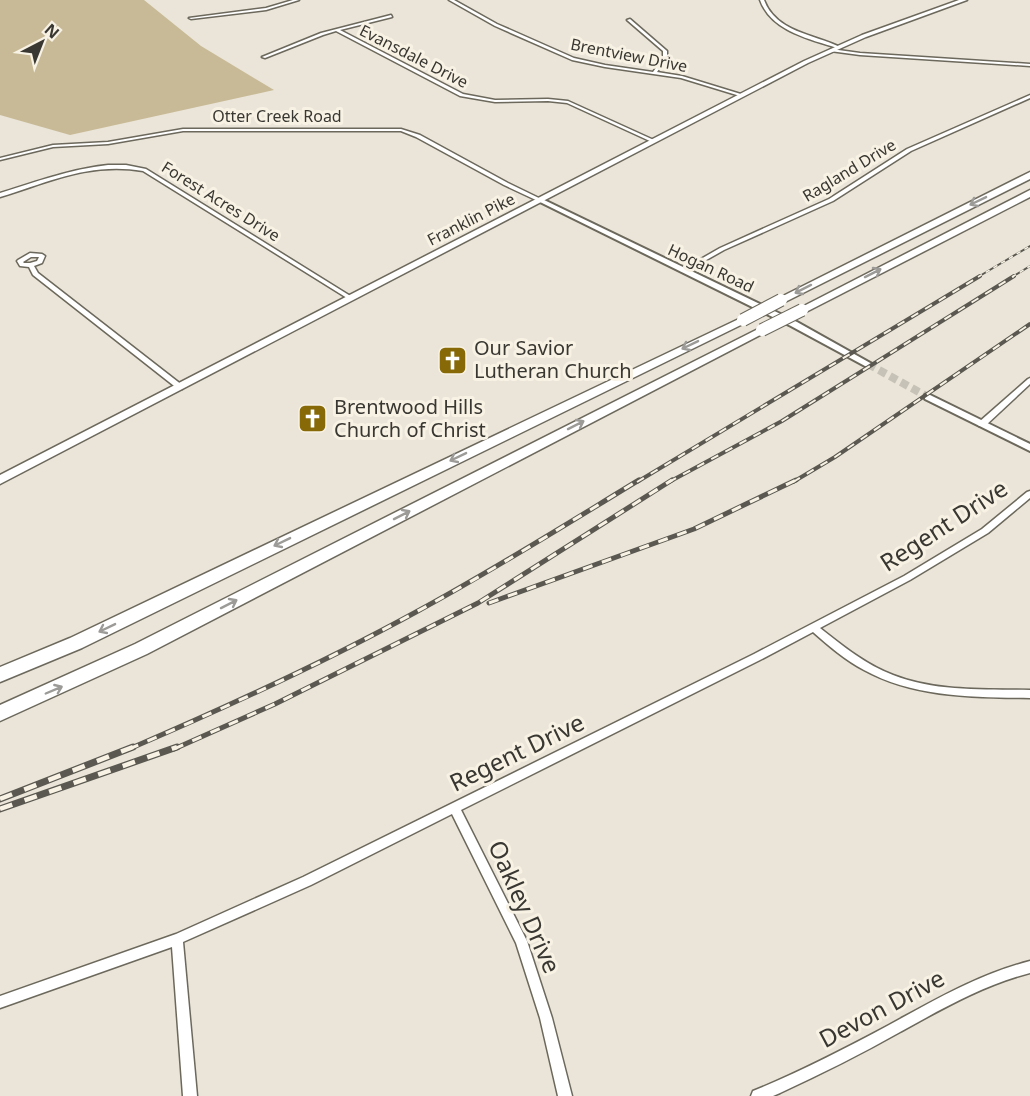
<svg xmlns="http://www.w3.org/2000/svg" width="1030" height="1096" font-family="'Noto Sans',sans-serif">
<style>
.green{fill:#c8ba96}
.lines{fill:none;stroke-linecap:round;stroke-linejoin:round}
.tertiary-tunnel{stroke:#c7c2b7;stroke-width:8;stroke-dasharray:8 4.5;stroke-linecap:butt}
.minor-casing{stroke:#6c685c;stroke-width:3}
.tertiary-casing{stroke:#6c685c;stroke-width:4}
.primary-casing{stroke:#6c685c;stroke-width:3}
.motorway-casing{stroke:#6c685c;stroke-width:3}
.minor{fill:#fff;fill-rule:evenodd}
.tertiary{fill:#fff;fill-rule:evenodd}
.primary{fill:#fff;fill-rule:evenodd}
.motorway{fill:#fff;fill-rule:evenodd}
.rail-far3-casing{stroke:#5a5850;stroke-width:2}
.rail-far2-casing{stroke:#5a5850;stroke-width:4}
.rail-far1-casing{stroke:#5a5850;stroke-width:5}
.rail-casing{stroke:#5a5850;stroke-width:7}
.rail-far3{stroke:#f8f2e5;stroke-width:1.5;stroke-dasharray:4.5;stroke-linecap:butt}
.rail-far2{stroke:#f8f2e5;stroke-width:2;stroke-dasharray:8;stroke-linecap:butt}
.rail-far1{stroke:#f8f2e5;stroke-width:3;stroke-dasharray:10;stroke-linecap:butt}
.rail{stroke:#f8f2e5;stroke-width:4.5;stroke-dasharray:13;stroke-linecap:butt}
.motorway-bridge-casing{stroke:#6c685c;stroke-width:14;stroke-linecap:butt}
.motorway-bridge{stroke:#fff;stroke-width:12}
.oneway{stroke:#9c9b98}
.labels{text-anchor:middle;stroke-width:6;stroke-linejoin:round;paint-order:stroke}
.far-street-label{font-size:16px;fill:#393731;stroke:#f8f2e5}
.poi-label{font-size:20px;fill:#393731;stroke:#f8f2e5;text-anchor:start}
.near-street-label{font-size:24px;fill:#393731;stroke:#f8f2e5}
</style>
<rect width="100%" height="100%" fill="#eae5d8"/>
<polygon class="green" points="0,0 144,0 201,46 274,90 70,135 0,115"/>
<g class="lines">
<polyline class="tertiary-tunnel" points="868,364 928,397"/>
<defs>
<g id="minor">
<polygon points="293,0 299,0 266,10 191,19 189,18 266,8"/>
<polygon points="449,0 454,0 497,24 574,58 605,65 653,72 663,58 663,51 627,20 630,19 667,51 667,58 657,72 682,76 744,95 740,96 681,78 605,67 572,60 495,26"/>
<path d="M760,0h4c12,32 49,34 76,47l-3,1c-28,-9 -66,-17 -77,-48z"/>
<polygon points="391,15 392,17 340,30 463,94 495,100 548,99 568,101 656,141 652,142 567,103 548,101 495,102 460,96 336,31 323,35 265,58 262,57 321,33"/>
<polygon points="831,49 860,53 1030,64 1030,66 860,55 830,51"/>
<polygon points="1030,95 1030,98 911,151 833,201 724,250 685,272 680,271 720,248 829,199 907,149"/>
<polygon points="183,129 401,129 420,135 508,183 543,200 538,201 504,185 416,137 401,131 183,131 108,144 53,147 0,160 0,158 53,145 108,142"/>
<path d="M108,165h18l20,4 206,128 -3,2 -2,-1 -204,-127c-54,-9 -93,11 -143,26v-4c36,-11 70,-24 108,-28z"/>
<path d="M30,253l12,1 3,2 -3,7 -8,3 4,7 144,112v4h-4l-145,-114 -4,-8 -9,-1 -3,-5 1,-1zM31,257h8l-2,4 -7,2h-6l-1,-1z"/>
<polygon points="1030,378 1030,384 985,426 979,426 978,424 979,422 1028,379"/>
<path d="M1030,491v7l-42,35 -78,47 -90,48c23,18 46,37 73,47 43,17 92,14 137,15v8c-57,-1 -115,0 -166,-28 -19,-10 -35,-24 -51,-38l-53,28 -299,150 66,131 25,77 20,78h-14l-18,-78 -24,-75 -64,-129 -141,71 -128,57 14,154h-14l-11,-149 -172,61v-12l176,-62 127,-57 451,-223 150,-78 78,-47 45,-37z"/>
<path d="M1030,961v12c-47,12 -88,36 -130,59 -39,22 -79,42 -120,61l-7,3h-22l2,-5c47,-19 91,-42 136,-66 46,-25 90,-51 141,-64z"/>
</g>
<g id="tertiary">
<polygon points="538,199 542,199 797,322 872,364 868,367 865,366 791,326 538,201"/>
<polygon points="928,394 1030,444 1030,451 925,399 925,395"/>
</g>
<polygon id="primary" points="959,0 967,0 866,37 808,63 0,484 0,475 804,61 862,35"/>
<g id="motorway">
<polygon points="1030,172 1030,179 785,302 777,302 775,300"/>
<polygon points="1030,190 1030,197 806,312 802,313 796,310"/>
<polygon points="743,317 749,320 747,322 82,648 0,682 0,667 70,638"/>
<polygon points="762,327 768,330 766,332 147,654 0,721 0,705 135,644"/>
</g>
</defs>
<use href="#minor" class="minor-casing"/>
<use href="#tertiary" class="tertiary-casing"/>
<use href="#primary" class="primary-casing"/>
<use href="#motorway" class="motorway-casing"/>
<use href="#minor" class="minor"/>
<use href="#tertiary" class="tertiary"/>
<use href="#primary" class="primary"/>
<use href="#motorway" class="motorway"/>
<defs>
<g id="rail-far3">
<polyline points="978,277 1030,246"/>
<polyline points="1012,277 1030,266"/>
</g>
<g id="rail-far2">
<polyline points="637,482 980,276"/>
<polyline points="669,482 782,421 1014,276"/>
<polyline points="793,482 835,457 1030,324"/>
</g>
<g id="rail-far1">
<polyline points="489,603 694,529 796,480"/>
<path d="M129,749c98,-42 194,-86 287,-137 76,-41 149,-87 223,-132"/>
<polyline points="174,749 275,704 478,603 672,480"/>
</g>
<g id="rail">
<polyline points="0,799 133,747"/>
<polyline points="0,809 177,747"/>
</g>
</defs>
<use href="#rail-far3" class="rail-far3-casing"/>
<use href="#rail-far2" class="rail-far2-casing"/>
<use href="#rail-far1" class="rail-far1-casing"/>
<use href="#rail" class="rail-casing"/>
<use href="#rail-far3" class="rail-far3"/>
<use href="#rail-far2" class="rail-far2"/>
<use href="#rail-far1" class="rail-far1"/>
<use href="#rail" class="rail"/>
<defs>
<g id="motorway-bridge">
<polyline points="743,320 781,300"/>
<polyline points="762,330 802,310"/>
</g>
</defs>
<use href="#motorway-bridge" class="motorway-bridge-casing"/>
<use href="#motorway-bridge" class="motorway-bridge"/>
</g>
<defs><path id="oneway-shaft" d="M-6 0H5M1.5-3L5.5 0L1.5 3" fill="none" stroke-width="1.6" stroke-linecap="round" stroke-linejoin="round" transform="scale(1.5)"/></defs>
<g class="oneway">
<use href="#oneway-shaft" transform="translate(978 201) rotate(154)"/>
<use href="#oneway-shaft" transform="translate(873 273) rotate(-27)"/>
<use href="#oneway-shaft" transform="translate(803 289) rotate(153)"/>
<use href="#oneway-shaft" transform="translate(690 345) rotate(154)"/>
<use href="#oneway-shaft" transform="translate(576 425) rotate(-27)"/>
<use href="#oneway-shaft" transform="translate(458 457) rotate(154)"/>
<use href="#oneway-shaft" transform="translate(402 515) rotate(-27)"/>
<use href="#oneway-shaft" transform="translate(282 542) rotate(154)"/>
<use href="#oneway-shaft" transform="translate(229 604) rotate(-27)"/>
<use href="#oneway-shaft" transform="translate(107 628) rotate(154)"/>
<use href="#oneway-shaft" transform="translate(54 690) rotate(-23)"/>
</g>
<defs>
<symbol id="church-square" viewBox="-11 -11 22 22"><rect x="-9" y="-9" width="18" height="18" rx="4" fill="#876a07" stroke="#f8f2e5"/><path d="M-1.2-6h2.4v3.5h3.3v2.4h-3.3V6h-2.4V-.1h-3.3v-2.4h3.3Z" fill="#fff"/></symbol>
</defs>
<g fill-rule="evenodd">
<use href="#church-square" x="436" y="344" width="33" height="33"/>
<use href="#church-square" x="296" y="402" width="33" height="33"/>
</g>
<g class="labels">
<g class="far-street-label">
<text transform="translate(629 55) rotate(11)" y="6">Brentview Drive</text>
<text transform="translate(414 56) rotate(27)" y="6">Evansdale Drive</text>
<text x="277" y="122">Otter Creek Road</text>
<text transform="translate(849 170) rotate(-31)" y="6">Ragland Drive</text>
<text transform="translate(221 201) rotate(32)" y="6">Forest Acres Drive</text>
<text transform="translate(471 219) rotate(-27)" y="6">Franklin Pike</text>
<text transform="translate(711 268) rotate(25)" y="6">Hogan Road</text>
</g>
<g class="poi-label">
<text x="474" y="355">Our Savior<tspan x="474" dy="23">Lutheran Church</tspan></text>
<text x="334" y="414">Brentwood Hills<tspan x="334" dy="23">Church of Christ</tspan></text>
</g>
<g class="near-street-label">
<text transform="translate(944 526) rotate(-33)" y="8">Regent Drive</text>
<text transform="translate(517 753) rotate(-26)" y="8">Regent Drive</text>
<text transform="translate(524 907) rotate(66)" y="8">Oakley Drive</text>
<text transform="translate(882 1009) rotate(-28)" y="8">Devon Drive</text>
</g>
</g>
<g transform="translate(42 42) rotate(42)" stroke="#f8f2e5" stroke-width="4.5" paint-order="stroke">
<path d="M0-4.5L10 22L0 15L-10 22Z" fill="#393731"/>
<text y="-9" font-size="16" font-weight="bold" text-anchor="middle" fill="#393731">N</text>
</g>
</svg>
